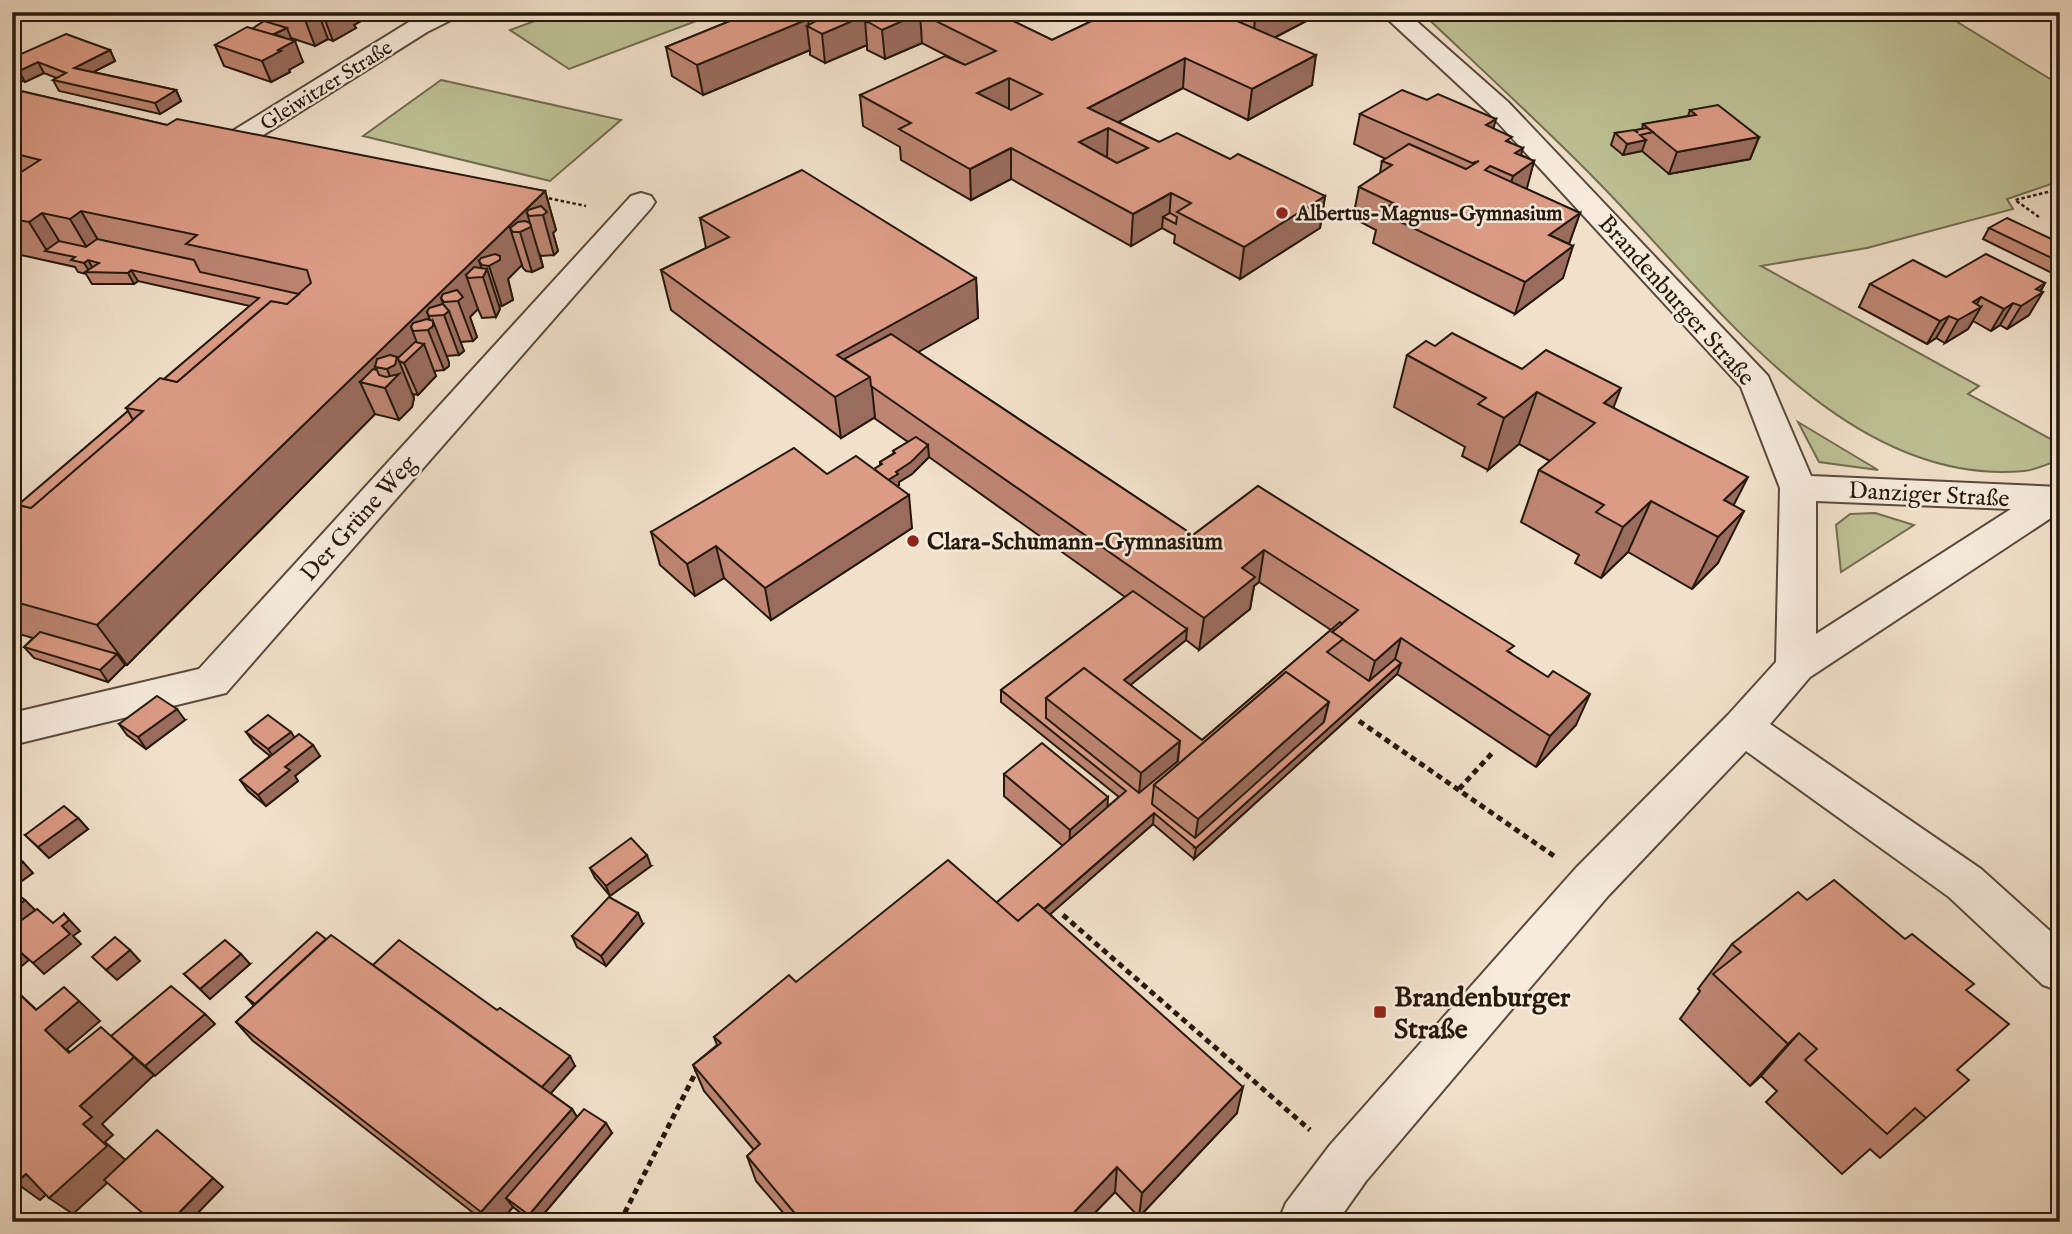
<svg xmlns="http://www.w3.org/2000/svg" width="2072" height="1234" font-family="'IM FELL English',serif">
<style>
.green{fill:#bdc195;stroke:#726c50;stroke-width:2}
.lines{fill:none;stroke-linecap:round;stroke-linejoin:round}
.minor-casing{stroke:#594a3b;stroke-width:4}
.path-far1{stroke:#26180b;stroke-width:2.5;stroke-dasharray:3.5 2.5;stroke-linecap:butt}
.path{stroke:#26180b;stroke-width:5;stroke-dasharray:6 4.5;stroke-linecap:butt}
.minor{fill:#f6ebdd;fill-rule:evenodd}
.wall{fill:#bd8572;stroke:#26180b;stroke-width:2;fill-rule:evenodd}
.shaded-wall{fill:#9a6c5d;stroke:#26180b;stroke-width:2}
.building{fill:#dc9b85;stroke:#26180b;stroke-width:2;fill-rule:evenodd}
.poi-dot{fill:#8f2418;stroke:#f6ebdd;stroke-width:2.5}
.labels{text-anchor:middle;stroke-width:5;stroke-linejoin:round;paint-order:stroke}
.far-street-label{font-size:21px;fill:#26180b;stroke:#f6ebdd}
.far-poi-label{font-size:21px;font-weight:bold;fill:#26180b;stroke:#f6ebdd;text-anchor:start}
.street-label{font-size:24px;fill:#26180b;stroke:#f6ebdd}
.poi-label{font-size:24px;font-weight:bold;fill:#26180b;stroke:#f6ebdd;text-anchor:start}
.near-poi-label{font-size:28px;font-weight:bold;fill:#26180b;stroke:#f6ebdd;text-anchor:start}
</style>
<rect width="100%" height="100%" fill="#f1e0ca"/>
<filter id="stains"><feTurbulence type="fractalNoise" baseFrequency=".00286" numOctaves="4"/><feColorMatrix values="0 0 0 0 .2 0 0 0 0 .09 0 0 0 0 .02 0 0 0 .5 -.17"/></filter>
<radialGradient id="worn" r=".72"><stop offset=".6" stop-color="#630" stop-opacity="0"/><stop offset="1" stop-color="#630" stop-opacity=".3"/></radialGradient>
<g class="green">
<polygon points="559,12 720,12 569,69 510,30"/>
<path d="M1421,12h520l119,73v96l-53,18 6,10 -146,39 -106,18 218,120 -11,8 92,50v16c-11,3 -24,10 -36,11 -180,17 -314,-176 -427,-290 -57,-58 -117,-113 -176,-169z"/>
<polygon points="441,80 621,120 550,181 363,136"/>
<polygon points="1798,422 1878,470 1819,462"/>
<polygon points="1875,513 1914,525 1841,572 1836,525 1850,514"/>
</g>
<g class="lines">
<defs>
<g id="minor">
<polygon points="430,12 461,12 457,17 427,32 249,144 240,146 231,144 227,138 231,132 409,22"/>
<path d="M1380,12h26l102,90 260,274 43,100 249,11v25l-250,165 -40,47 211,145 79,71v51l-17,-6 -94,-88 -203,-146 -138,145 -242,285 -29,41h-59l8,-19 44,-58 246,-277 152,-153 48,-53 4,-174 -39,-101 -251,-273zM1816,501l195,8 -195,125z"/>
<polygon points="641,193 651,196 655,202 651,208 226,693 12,745 12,713 199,669 631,196"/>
</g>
</defs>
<use href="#minor" class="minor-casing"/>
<g class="path-far1">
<polyline points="543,197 586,206"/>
<polyline points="2039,217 2015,200 2060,189"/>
</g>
<g class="path">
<polyline points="1359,721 1554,856"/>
<polyline points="1459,789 1494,751"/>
<polyline points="1063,915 1310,1130"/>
<polyline points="620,1222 699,1066"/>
</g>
<use href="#minor" class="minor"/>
</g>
<g class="wall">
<polygon points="261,12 358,12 361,21 354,25 356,28 333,41 328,39 315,46 291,38 289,40 303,62 289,70 290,72 271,82 224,66 215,45 252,29 264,21"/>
<polygon points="752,12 995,12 1052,40 1090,22 1090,15 1095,12 1320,12 1320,14 1276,37 1312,85 1248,120 1183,88 1118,122 1159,142 1230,159 1325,196 1320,228 1240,279 1174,243 1175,235 1162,228 1131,246 1011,179 971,200 901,160 900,147 863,126 860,95 965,65 922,43 885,59 867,50 867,45 825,63 810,55 810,50 703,95 672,76 666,47"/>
<polygon points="110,50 115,61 93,72 176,90 181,101 160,114 59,91 53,80 57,78 44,73 25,82 12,77 12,52 19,55"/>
<polygon points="12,89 167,125 545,191 556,230 553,233 558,251 554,255 541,256 540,254 543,267 532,272 526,271 523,268 522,265 508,279 513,300 502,306 499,305 500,309 496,317 482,318 478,309 470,317 477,337 473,341 460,342 464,351 459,355 446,356 449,366 444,370 434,371 436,376 418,395 413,394 414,398 412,407 399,420 375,414 127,665 125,665 108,682 34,658 24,647 33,638 12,632 12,505 18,505 128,411 126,408 164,379 250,306 138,281 134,284 92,284 86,274 78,272 75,267 12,253"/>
<polygon points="1690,110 1759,137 1750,159 1669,174 1642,151 1623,155 1611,145 1615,133 1636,131 1636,130 1642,129 1643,124 1688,116"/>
<polygon points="1360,114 1494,129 1511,143 1521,155 1534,161 1526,189 1580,213 1569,244 1563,278 1515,314 1373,243 1376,230 1353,218 1359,187 1380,173 1382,161 1386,159 1354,144"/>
<path d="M700,218l276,60 2,40 -60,34 275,183 65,-49 253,167 65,72 -40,42 -139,-93 -203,185 -41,-35 -103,90 187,199 -98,104 -24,-25 -29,30h-295l-35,-41 -9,-25 7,-6 -50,-59 -11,-26 24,-20 -3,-8 82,-55 200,-79 67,-57 -59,-50v-22l103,33 12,-10 -118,-95v-12l124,-93 -196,-140 -17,17 -13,8v3l-2,2 15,41 -141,92 -47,-42 -29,18 -35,-31 -9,-33 176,-58 47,-5 6,-4v-3l14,-9 -1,-2 15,-9 -34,-24 -33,20 -170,-128 -10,-40 45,-22zM1259,582l72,48 -129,110 -72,-55 56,-45 13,10 51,-41 4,-23z"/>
<polygon points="1989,228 2060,243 2060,277 1983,239"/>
<polygon points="1946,277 2045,283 2029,315 2007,329 2000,325 1991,331 1973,321 1968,329 1945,343 1936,338 1927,344 1859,307 1870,284"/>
<polygon points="1435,346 1522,369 1613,407 1734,505 1718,563 1692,589 1628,552 1601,578 1575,563 1579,555 1521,522 1539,470 1550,461 1519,444 1488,470 1462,456 1465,447 1394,407 1407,355"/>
<polygon points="185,720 146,749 127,735 119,724"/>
<polygon points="246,732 294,738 320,756 295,776 298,781 266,806 248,791 240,780 270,756 254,743"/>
<polygon points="78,818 88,829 49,858 25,835"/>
<polygon points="651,866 610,896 595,878 590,868"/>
<polygon points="1807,900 1967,991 1957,1070 1926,1118 1880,1158 1870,1149 1842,1174 1766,1102 1777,1091 1761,1076 1750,1086 1680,1019 1700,991 1698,989 1732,944"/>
<polygon points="643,924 606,966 577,947 572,936"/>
<polygon points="326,939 373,965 575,1066 550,1093 572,1109 577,1117 612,1133 537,1222 532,1222 513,1207 500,1222 485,1222 253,1041 236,1022 254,1006 246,997"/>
<polygon points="250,964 210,999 184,974"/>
</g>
<g class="shaded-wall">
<polygon points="302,12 318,12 328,39 315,46"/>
<polygon points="322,12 358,12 361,21 354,25 356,28 333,41"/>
<polygon points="1229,12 1232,12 1230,40 1223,15"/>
<polygon points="1271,12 1320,12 1320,14 1252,49 1255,20"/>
<polygon points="920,13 922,43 885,59 882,30"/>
<polygon points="866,15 867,22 865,20 867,45 825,63 822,34"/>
<polygon points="808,19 809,27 807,26 810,50 703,95 697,65"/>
<polygon points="287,28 291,38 286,41 295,41 303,62 289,70 290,72 271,82 262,61 274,34"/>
<polygon points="110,50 115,61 80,79 74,68"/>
<polygon points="1316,55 1312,85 1248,120 1252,89"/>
<polygon points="1185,58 1183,88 1092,136 1108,128 1107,158 1079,142 1088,108"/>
<polygon points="38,62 44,73 25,82 19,71"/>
<polygon points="1009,78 1009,108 978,123 977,93"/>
<polygon points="176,90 181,101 160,114 155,103"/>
<polygon points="1496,119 1488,149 1486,125"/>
<polygon points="1759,137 1750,159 1669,174 1677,152"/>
<polygon points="1646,140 1642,151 1623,155 1627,144"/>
<polygon points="1011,148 1011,179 971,200 970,169"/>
<polygon points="1523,148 1516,174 1534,161 1526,192 1504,207 1513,176 1515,153"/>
<polygon points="545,191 556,230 553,233 558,251 554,255 543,215 527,213 543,267 532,272 520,232 510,228 522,265 508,279 513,300 502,306 489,266 479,261 484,275 487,269 500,309 496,317 483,277 466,275 478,309 470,317 477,337 473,341 458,301 441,298 446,313 449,311 464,351 459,355 444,315 427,312 432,326 433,321 449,362 449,366 444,370 428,330 411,327 419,348 424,344 436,376 418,395 404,363 399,361 414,398 412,407 399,420 385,388 392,381 387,369 375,367 385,388 360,382 375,414 127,665 97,625"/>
<polygon points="1171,193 1169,220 1163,217 1162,228 1131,246 1133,214"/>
<polygon points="1325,196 1320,228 1240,279 1244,247"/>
<polygon points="81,211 104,250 93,258 70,219"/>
<polygon points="42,213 66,252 47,251 29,222"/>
<polygon points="1580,213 1569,244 1549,235"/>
<polygon points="1573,246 1563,278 1515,314 1525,282"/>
<polygon points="88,260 95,272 90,272 84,263"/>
<polygon points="131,270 138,281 134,284 128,273"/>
<polygon points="976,278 978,318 871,379 875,417 841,438 835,397 837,355"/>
<polygon points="2045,283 2037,296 2043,292 2029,315 2007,329 2021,306 2036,289"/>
<polygon points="1981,297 1972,312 1981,307 1968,329 1945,343 1958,320 1973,302"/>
<polygon points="2013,303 2000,325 1991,331 2004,309"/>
<polygon points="1949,316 1936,338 1927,344 1940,321"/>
<polygon points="1621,388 1601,440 1604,403"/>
<polygon points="1537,392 1519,444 1488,470 1504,418"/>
<polygon points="928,445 929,457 912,474 899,482 899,485 876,500 874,488"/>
<polygon points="1748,477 1722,528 1724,500"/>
<polygon points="909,495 912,528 771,620 765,588"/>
<polygon points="1651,501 1628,552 1601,578 1623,527"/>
<polygon points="1744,511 1718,563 1692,589 1718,537"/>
<polygon points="716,546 724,578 695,596 687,564"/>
<polygon points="1264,550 1259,582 1254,586 1250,609 1199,650 1204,618 1242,568"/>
<polygon points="1187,629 1186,640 1123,691 1124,680"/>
<polygon points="1401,638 1392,670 1366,692 1375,661"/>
<polygon points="117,654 125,665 108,682 100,670"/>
<polygon points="1401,663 1397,674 1194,859 1196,848"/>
<polygon points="1590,694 1576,725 1536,767 1550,736"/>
<polygon points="1329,702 1321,733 1194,847 1198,819"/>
<polygon points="177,709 185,720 146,749 138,737"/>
<polygon points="291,732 298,743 276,761 268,749"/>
<polygon points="1180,741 1176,772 1154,785 1138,804 1141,773"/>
<polygon points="313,745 320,756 295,776 298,781 266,806 258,795 285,767"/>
<polygon points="1108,797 1107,818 1069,851 1070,830"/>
<polygon points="1154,813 1153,824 1014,946 1014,936"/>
<polygon points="78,818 88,829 49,858 38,847"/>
<polygon points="647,855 651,866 610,896 606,886"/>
<polygon points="23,862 33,873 12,888 12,870"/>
<polygon points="25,900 36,911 12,929 12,910"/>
<polygon points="638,913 643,924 606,966 601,956"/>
<polygon points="64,914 80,931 73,936 81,944 44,974 33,963 62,926"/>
<polygon points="18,950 29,960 17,970 12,966 12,955"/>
<polygon points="130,950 140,961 117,980 106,970"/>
<polygon points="241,954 250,964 210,999 200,989"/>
<polygon points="12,987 52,1024 79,1001 100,1021 67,1049 78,1060 56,1041 45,1030 36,1010"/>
<polygon points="205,1014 215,1024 155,1076 145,1066"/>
<polygon points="1799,1033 1761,1076 1750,1086 1788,1044"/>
<polygon points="570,1056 575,1066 545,1100 539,1090"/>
<polygon points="134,1057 154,1075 102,1124 113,1135 105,1142 129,1163 73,1214 49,1198 83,1124 80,1106"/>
<polygon points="1243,1087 1237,1113 1139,1217 1142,1193"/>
<polygon points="572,1109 583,1127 506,1198 513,1207 500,1222 489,1222 481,1212"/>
<polygon points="606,1123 612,1133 537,1222 533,1222 529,1215"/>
<polygon points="1117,1167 1115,1192 1086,1222 1065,1222"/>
<polygon points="26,1174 50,1191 40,1200 16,1183"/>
<polygon points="213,1178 223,1187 189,1222 170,1222"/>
</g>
<g class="building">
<path d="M752,12h243l57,28 46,-22 -8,-3 5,-3h134l-6,3 93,40 -64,34 -67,-31 -97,50 71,34 18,-9 53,26 8,-5 87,42 -81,51 -67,-35 14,-9 -20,-10 -38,21 -122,-66 -41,21 -71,-40 12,-6 -51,-28 85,-39 20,9 31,-14 -76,-38 -38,17 -17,-10 7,-3 -6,-2 -44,19 -15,-8 7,-4 -6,-3 -111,46 -31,-18zM1009,78l33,16 -31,16 -34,-17zM1108,128l40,20 -31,15 -38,-21z"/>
<polygon points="1237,12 1271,12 1255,20"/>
<polygon points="264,21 287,28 274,34 285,38 252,29"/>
<polygon points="247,27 295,41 278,50 281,51 262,61 215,45"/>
<polygon points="66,34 110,50 74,68 176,90 155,103 53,80 66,73 38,62 19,71 12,69 12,52 19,55"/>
<polygon points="12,89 167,125 177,119 545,191 97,625 12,601 12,505 13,504 31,508 143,411 126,408 160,378 177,382 271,301 287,304 311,283 307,270 186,244 197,235 81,211 70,219 42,213 29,222 12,219 12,178 40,160 12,153"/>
<polygon points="1402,90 1427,100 1438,94 1496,119 1486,125 1512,137 1506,141 1523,148 1515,153 1534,161 1513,176 1490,166 1485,170 1580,213 1549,235 1573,246 1525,282 1380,212 1393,203 1359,187 1392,165 1382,161 1409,144 1466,169 1479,161 1472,163 1360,114"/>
<polygon points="1718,105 1759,137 1677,152 1643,124 1696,115 1690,110"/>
<polygon points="1647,128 1653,132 1640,135 1646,140 1627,144 1615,133 1634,130 1638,133 1636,130"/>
<polygon points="802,170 976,278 837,355 870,377 835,397 661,270 729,237 700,218"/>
<polygon points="541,206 547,212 543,215 529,216 527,213 528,210"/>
<polygon points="1170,213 1177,217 1176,224 1163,217"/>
<polygon points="2007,218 2060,243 2060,262 1989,228"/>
<polygon points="525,221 530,223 531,227 520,232 513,232 510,228 518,222"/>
<polygon points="97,239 194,260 200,272 299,294 287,304 271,301 177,382 164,379 259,298 131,270 128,273 85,272 99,263 88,260 84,263 71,260 75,257 45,251 59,241 86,247"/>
<polygon points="495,254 500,256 500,260 489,266 482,265 479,261 481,258"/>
<polygon points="1986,254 2045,283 2036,289 2043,292 2021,306 2013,303 2004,309 1981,297 1973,302 1981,307 1958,320 1949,316 1940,321 1870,284 1913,260 1946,277"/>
<polygon points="474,267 487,269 483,277 468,278 466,275"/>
<polygon points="457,290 463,297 458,301 444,302 441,298 443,294"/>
<polygon points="443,304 449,311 444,315 429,316 427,312 429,308"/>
<polygon points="427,319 433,321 433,326 428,330 413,331 411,327 413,323"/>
<polygon points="1452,333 1522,369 1546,350 1621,388 1604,403 1748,477 1724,500 1744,511 1718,537 1651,501 1623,527 1596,512 1604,505 1539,470 1595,423 1537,392 1504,418 1478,404 1486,398 1407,355 1426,341 1435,346"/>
<polygon points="891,334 1193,535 1258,486 1514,646 1507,651 1548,677 1553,671 1590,694 1550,736 1401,638 1375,661 1332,632 1358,610 1264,550 1242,568 1255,577 1204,618 871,386 870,377 844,359"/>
<polygon points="415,342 424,344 404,363 399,361 398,358"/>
<polygon points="390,355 397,357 395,365 387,369 375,367 377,359"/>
<polygon points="373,369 377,370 379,375 386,377 399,374 385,388 360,382"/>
<polygon points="128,411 133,420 31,508 18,505"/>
<polygon points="916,437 928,445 911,462 896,472 898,474 888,480 874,469 882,464 880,462 895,453 893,451"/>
<polygon points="794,448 827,474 856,456 909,495 765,588 716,546 687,564 651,532"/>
<path d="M1133,591l54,38 -63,51 78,60 138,-118 2,2 -10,8 11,7 -16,13 42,29 26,-22 6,4 -205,185 -42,-35 -110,96 -6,-5 -20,17 -22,-18 130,-112 -125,-101zM1084,668l96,73 -2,20 -39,32 -93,-75v-20zM1286,672l43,30 -5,20 -129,116 -43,-34 2,-19z"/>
<polygon points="40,632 117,654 100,670 24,647"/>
<polygon points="1084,668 1180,741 1141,773 1046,698"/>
<polygon points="1286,672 1329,702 1198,819 1154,785"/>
<polygon points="157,696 177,709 138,737 119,724"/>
<polygon points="268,715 291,732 268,749 246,732"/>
<polygon points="299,734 313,745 285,767 290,770 258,795 240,780"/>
<polygon points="1042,743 1108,797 1070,830 1004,774"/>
<polygon points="64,806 78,818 38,847 25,835"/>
<polygon points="631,838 647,855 606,886 590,868"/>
<polygon points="12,853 23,862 12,870"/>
<polygon points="948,860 1018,921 1038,904 1243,1087 1142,1193 1117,1167 1065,1222 802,1222 747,1156 760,1144 693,1065 721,1043 714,1037 789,975 796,982"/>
<polygon points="1834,880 1905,939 1912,934 1974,984 1966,990 2009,1024 1957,1070 1969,1080 1926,1118 1915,1108 1887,1134 1805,1060 1817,1049 1799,1033 1788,1044 1713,974 1741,952 1732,944 1798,892 1807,900"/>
<polygon points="12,890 25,900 12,910"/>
<polygon points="609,897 638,913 601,956 572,936"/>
<polygon points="37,909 53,923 64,914 69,920 62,926 70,934 33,963 18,950 12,955 12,927"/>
<polygon points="317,932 326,939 255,1004 246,997"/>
<polygon points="331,935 572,1109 481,1212 236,1022"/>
<polygon points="115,937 130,950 106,970 92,957"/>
<polygon points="225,940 241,954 200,989 184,974"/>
<polygon points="399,940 497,1010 500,1008 570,1056 542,1087 373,965"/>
<polygon points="171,986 205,1014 145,1066 111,1036"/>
<polygon points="12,987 36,1010 64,987 79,1001 45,1030 69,1053 101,1027 134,1057 80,1106 92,1117 83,1124 107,1146 49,1198 26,1174 16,1183 12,1179"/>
<polygon points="584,1109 606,1123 529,1215 506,1198"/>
<polygon points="157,1130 213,1178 170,1222 153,1222 104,1180"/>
</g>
<g class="poi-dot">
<circle cx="1282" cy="213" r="7"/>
<circle cx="913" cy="541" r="7"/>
<rect x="1373" y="1005" width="14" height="14" rx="3.5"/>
</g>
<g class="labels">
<g class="far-street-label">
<text transform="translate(326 85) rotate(-32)" y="7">Gleiwitzer Straße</text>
</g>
<g class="far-poi-label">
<text x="1296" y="220">Albertus-Magnus-Gymnasium</text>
</g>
<g class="street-label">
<text transform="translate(1677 300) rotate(48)" y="8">Brandenburger Straße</text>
<text transform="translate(1929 494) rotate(3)" y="8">Danziger Straße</text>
<text transform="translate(358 518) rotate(-48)" y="8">Der Grüne Weg</text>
</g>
<g class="poi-label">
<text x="927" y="549">Clara-Schumann-Gymnasium</text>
</g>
<g class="near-poi-label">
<text x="1394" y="1006">Brandenburger<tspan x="1394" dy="32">Straße</tspan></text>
</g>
</g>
<rect width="2072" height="1234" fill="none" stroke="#f1e0ca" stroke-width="42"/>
<rect x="14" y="14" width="2044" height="1206" fill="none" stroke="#26180b" stroke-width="3.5"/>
<rect x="21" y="21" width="2030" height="1192" fill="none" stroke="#26180b" stroke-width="2"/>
<rect width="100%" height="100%" filter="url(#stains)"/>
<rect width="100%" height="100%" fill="url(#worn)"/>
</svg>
